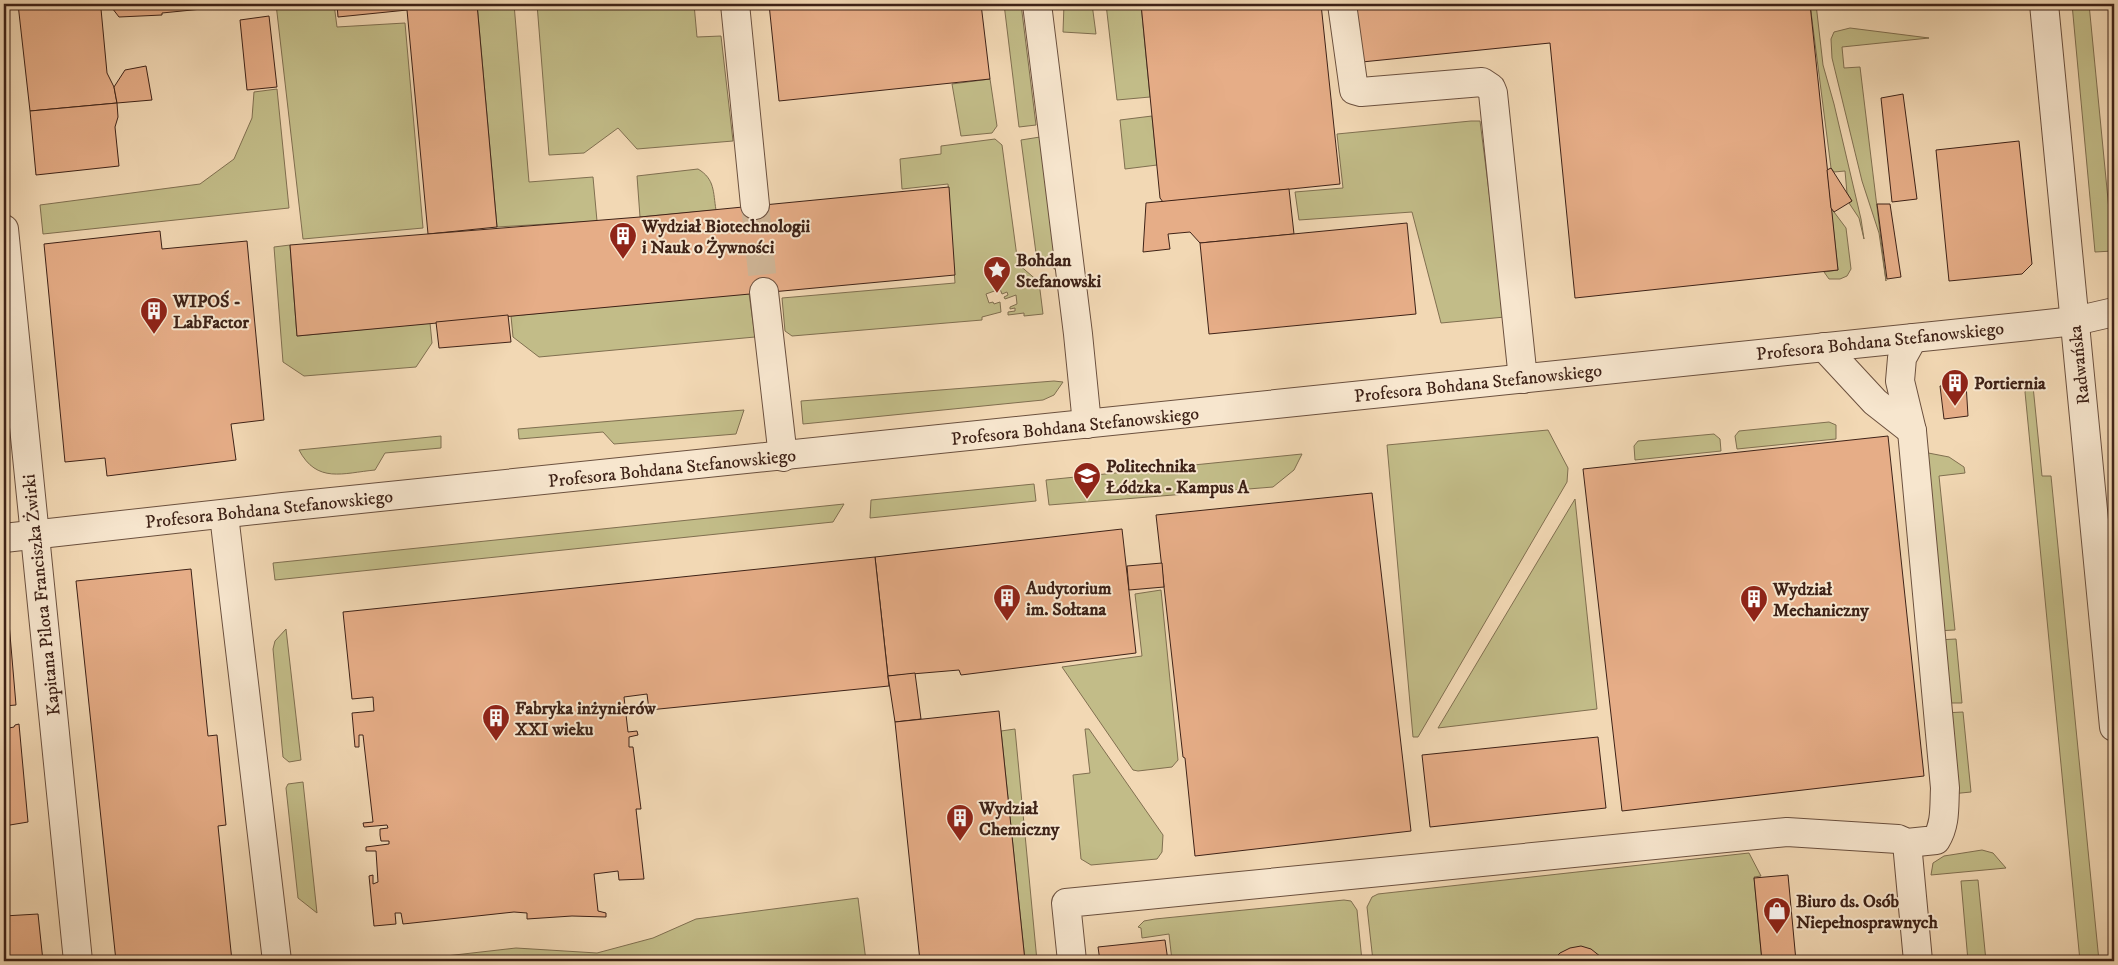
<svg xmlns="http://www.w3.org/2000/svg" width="2118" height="965" font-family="'IM FELL DW Pica',serif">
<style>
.green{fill:#c2bc88;stroke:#806f50}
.building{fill:#e6ad87;stroke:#3e2217}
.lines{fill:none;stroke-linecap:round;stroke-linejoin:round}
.minor-tunnel{stroke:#ceb495;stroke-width:28;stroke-dasharray:28 14;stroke-linecap:butt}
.minor-casing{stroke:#6b503e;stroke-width:30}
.minor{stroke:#f7e6ce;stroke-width:28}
.labels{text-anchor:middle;stroke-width:4;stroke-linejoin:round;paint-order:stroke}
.poi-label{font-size:18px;font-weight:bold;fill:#3e2217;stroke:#f7e6ce;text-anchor:start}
.street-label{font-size:18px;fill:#3e2217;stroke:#f7e6ce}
</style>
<rect width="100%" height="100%" fill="#f2d8b4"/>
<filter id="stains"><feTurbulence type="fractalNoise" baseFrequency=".004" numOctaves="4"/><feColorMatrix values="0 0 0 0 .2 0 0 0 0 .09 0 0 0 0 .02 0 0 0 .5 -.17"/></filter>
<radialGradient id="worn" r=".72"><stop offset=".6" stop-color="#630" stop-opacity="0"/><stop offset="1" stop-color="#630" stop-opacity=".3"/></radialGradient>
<g class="green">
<polygon points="276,4 334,4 337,27 405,23 423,228 303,239"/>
<polygon points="477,4 514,4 529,182 593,177 597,221 497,227"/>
<polygon points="537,4 601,4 604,7 608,4 694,4 697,37 721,36 733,141 637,149 618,128 584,153 549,155"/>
<polygon points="1004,4 1021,4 1036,125 1019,127"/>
<polygon points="1064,4 1092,4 1096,34 1063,32"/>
<polygon points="1106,4 1141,4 1150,97 1117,100"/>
<polygon points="1810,4 1816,4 1823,65 1834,104 1861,219 1864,239 1859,218 1849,203 1852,201 1847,193 1845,171 1834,172 1831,168"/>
<polygon points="2072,4 2089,4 2113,251 2095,252"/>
<polygon points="1850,28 1929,38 1842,47 1844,68 1860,67 1886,281 1879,233 1862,181 1832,58 1831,39 1834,32"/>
<polygon points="990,79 997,126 992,133 961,136 952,84"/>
<polygon points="277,89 289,208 43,234 40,205 200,184 234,159 252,118 254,92"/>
<polygon points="1152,116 1157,165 1125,169 1120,120"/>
<polygon points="1471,121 1480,121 1505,317 1441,323 1412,212 1299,220 1295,192 1343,188 1337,134"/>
<polygon points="1040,137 1057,271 1036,253 1021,140"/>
<polygon points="995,139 1002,145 1018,264 1039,282 1043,314 1024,316 1024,313 1008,315 1008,312 1015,311 1015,308 1010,309 1010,307 1017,304 1016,295 1005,299 1004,297 1008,295 1007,292 1002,294 1000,289 986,294 989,303 993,302 994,304 1000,302 1001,312 982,317 982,320 792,336 785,331 782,298 955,283 948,184 902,189 900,159 941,154 941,146"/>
<path d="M698,169c17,10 15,23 18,41l-76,7 -3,-41z"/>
<polygon points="1831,208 1846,228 1851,269 1847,276 1840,279 1829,279 1824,272 1838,270"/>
<polygon points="290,245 297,336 430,323 432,343 416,367 304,376 283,362 274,247"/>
<polygon points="749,293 755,337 539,357 513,337 511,316"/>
<polygon points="1054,381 1063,382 1054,395 1043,400 803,424 801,401"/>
<polygon points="2029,382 2033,386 2042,476 2051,476 2099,961 2080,961 2025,392"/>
<polygon points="744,410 736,434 614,444 603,432 519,439 518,429"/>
<polygon points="1829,422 1836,425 1836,439 1737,449 1735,436 1739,431"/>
<polygon points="1548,430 1568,468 1567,482 1418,737 1413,737 1387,445"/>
<polygon points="1714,434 1720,439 1721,451 1635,460 1634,446 1638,441"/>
<path d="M441,436v12l-56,5 -10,17c-32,3 -58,14 -76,-20z"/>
<polygon points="1918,451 1949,457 1964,467 1965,473 1939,476 1955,630 1935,631"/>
<polygon points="1302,454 1294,470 1273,487 1049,505 1046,480"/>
<polygon points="1034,484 1036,501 870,518 871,500"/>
<polygon points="1575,499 1597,709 1438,728"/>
<polygon points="844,504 833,522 275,580 273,563"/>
<polygon points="1161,590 1178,760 1172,767 1138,771 1133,770 1062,667 1142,656 1135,594"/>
<polygon points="286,629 301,760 289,762 283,757 273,649 275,641"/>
<polygon points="1956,639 1962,703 1943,703 1936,640"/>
<polygon points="1963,712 1971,792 1951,794 1943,713"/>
<polygon points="1015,729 1037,961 1025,961 1001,731"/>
<polygon points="1085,729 1089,729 1163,835 1162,852 1157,859 1091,865 1081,859 1073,775 1090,773"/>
<polygon points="303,782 317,913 298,898 286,788 288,784"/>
<polygon points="1982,850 1993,853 2006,868 1931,875 1933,863 1944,856"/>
<polygon points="1749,853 1761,876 1754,877 1762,961 1373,961 1367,907 1372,897 1378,894"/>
<polygon points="1978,880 1986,961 1968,961 1961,881"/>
<polygon points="858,898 866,961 402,961 516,948 597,953 653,938 696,919"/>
<polygon points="1344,900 1351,901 1357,910 1362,961 1172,961 1169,934 1142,938 1141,928 1138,927 1144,921 1155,919"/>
</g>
<g class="building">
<polygon points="18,4 105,4 101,9 107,73 114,87 117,103 30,111"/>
<polygon points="109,4 252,4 162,13 162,15 119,17"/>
<polygon points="337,4 477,4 497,227 428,234 407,10 338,17"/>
<polygon points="769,4 981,4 990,79 779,101"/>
<polygon points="1141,4 1321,4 1340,184 1163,202 1160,198"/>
<polygon points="1355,4 1810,4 1838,270 1575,298 1550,43 1362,62"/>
<polygon points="269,16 277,87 247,90 240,20"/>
<polygon points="146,66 152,100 117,103 114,87 125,70"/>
<polygon points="1903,94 1917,199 1892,202 1881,98"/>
<polygon points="117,103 118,117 115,127 119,166 36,175 30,111"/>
<polygon points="2019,141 2032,264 2022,274 1949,281 1936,150"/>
<polygon points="1831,168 1852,201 1834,212 1831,208 1827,170"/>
<polygon points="949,187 955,275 297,336 290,245 640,217"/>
<polygon points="1289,189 1294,234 1200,243 1190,232 1168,234 1170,249 1143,252 1146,203"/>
<polygon points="1877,204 1890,204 1901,277 1887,279"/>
<polygon points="1407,223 1416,314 1209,334 1200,243"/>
<polygon points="160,231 162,249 247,241 264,420 231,424 236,460 107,476 105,458 65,462 44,244"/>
<polygon points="508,315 511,342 439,348 436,322"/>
<polygon points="1966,383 1968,416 1944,419 1940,386"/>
<polygon points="1888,436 1924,776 1622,811 1583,469"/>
<polygon points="1372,493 1411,831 1195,856 1185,758 1183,757 1156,515"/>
<polygon points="1122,529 1136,653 961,675 959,670 888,676 875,557"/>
<polygon points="875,557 889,686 649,710 647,694 624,697 628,732 637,731 638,735 629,737 629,747 633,747 641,809 636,809 644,879 619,880 618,871 594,874 598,911 606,913 606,917 572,916 527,919 527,913 514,912 403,924 401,913 395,913 396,924 374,926 369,876 373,875 373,884 378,882 376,851 366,851 366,847 389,844 389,841 381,841 380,835 380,829 388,828 387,825 364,827 363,823 373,822 363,735 359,735 359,747 355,747 352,713 374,711 373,697 352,699 343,612"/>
<polygon points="1162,563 1164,587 1129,590 1127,566"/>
<polygon points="191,569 208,736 217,735 226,825 218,826 232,961 116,961 76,581"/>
<polygon points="4,588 6,588 16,705 4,706"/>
<polygon points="915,673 921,719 895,722 888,676"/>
<polygon points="999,711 1025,961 920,961 895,722"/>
<polygon points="19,724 28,822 4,826 4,729 14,727 15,725"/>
<polygon points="1598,737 1606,808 1430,827 1422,755"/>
<polygon points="1788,875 1796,961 1762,961 1754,878"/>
<polygon points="38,914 43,961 4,961 4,916"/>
<polygon points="1165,940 1168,961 1100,961 1098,947"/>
<polygon points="1581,946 1591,949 1606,961 1552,961 1560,953 1570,948"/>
</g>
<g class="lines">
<polyline class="minor-tunnel" points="755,205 764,292"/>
<defs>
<g id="minor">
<polyline points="735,4 755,205"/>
<polyline points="1037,4 1078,334 1087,424"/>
<polyline points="1342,4 1354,90 1361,92 1482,82 1491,88 1493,93 1523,379"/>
<polyline points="2044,4 2114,727"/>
<polyline points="4,229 78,961"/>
<polyline points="764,292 783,457"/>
<polyline points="1824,347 1875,402 1912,431"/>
<polyline points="224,515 277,961"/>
<polyline points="4,538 283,507 2029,326 2075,321 2114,312"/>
<polyline points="1907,843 1918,961"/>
<path d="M1072,961l-6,-58 721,-71 111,7 9,4 29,-3c10,-16 8,-34 9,-52l-33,-357 -12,-50 2,-23 11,-20"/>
</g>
</defs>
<use href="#minor" class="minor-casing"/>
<use href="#minor" class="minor"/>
</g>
<defs>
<symbol id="building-pin" viewBox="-11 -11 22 30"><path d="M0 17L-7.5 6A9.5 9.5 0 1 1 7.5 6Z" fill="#8f2418" stroke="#f7e6ce"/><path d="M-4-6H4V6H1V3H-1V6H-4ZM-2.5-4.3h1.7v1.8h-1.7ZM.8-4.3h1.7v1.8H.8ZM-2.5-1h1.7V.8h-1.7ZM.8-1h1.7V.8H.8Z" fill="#fff"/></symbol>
<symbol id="sight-pin" viewBox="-11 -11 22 30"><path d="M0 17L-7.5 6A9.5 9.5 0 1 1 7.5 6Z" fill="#8f2418" stroke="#f7e6ce"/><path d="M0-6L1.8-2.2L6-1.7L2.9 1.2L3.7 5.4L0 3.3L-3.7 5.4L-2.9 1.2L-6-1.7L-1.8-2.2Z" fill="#fff"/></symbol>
<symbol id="university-pin" viewBox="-11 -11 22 30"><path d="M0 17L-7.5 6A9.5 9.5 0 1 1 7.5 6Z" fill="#8f2418" stroke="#f7e6ce"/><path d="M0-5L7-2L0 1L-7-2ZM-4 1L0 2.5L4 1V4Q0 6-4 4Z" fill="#fff"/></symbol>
<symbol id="shop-pin" viewBox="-11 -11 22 30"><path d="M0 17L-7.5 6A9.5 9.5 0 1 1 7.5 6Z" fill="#8f2418" stroke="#f7e6ce"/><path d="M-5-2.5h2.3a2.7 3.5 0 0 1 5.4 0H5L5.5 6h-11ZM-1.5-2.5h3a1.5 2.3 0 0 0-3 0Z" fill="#fff"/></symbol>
</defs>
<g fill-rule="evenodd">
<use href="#building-pin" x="607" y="220" width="32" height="43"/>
<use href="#sight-pin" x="981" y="254" width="32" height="43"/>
<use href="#building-pin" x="138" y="295" width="32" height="43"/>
<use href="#building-pin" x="1939" y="367" width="32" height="43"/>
<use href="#university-pin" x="1071" y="460" width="32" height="43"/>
<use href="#building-pin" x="991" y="582" width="32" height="43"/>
<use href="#building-pin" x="1738" y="583" width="32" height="43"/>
<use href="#building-pin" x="480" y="702" width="32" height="43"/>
<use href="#building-pin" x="944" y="802" width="32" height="43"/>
<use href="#shop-pin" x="1761" y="895" width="32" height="43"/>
</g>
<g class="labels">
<g class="poi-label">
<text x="642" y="232">Wydział Biotechnologii<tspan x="642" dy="21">i Nauk o Żywności</tspan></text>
<text x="1016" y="266">Bohdan<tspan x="1016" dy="21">Stefanowski</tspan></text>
<text x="173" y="307">WIPOŚ -<tspan x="173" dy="21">LabFactor</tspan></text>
<text x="1974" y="389">Portiernia</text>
<text x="1106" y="472">Politechnika<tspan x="1106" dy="21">Łódzka - Kampus A</tspan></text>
<text x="1026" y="594">Audytorium<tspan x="1026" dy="21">im. Sołtana</tspan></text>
<text x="1773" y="595">Wydział<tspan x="1773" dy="21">Mechaniczny</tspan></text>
<text x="515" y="714">Fabryka inżynierów<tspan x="515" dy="21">XXI wieku</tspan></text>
<text x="979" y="814">Wydział<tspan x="979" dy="21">Chemiczny</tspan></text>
<text x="1796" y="907">Biuro ds. Osób<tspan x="1796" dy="21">Niepełnosprawnych</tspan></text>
</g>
<g class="street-label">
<text transform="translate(1880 341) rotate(-6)" y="6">Profesora Bohdana Stefanowskiego</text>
<text transform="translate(2079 365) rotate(-96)" y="6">Radwańska</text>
<text transform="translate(1478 383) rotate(-6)" y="6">Profesora Bohdana Stefanowskiego</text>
<text transform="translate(1075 426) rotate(-6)" y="6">Profesora Bohdana Stefanowskiego</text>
<text transform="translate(672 468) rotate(-6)" y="6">Profesora Bohdana Stefanowskiego</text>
<text transform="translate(269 509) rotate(-6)" y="6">Profesora Bohdana Stefanowskiego</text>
<text transform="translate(41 595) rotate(-96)" y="6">Kapitana Pilota Franciszka Żwirki</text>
</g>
</g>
<rect width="2118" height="965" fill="none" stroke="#f2d8b4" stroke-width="20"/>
<rect x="5" y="5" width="2108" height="955" fill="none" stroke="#3e2217" stroke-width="2.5"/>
<rect x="10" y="10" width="2098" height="945" fill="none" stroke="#3e2217"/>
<rect width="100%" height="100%" filter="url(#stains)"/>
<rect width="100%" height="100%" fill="url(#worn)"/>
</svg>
